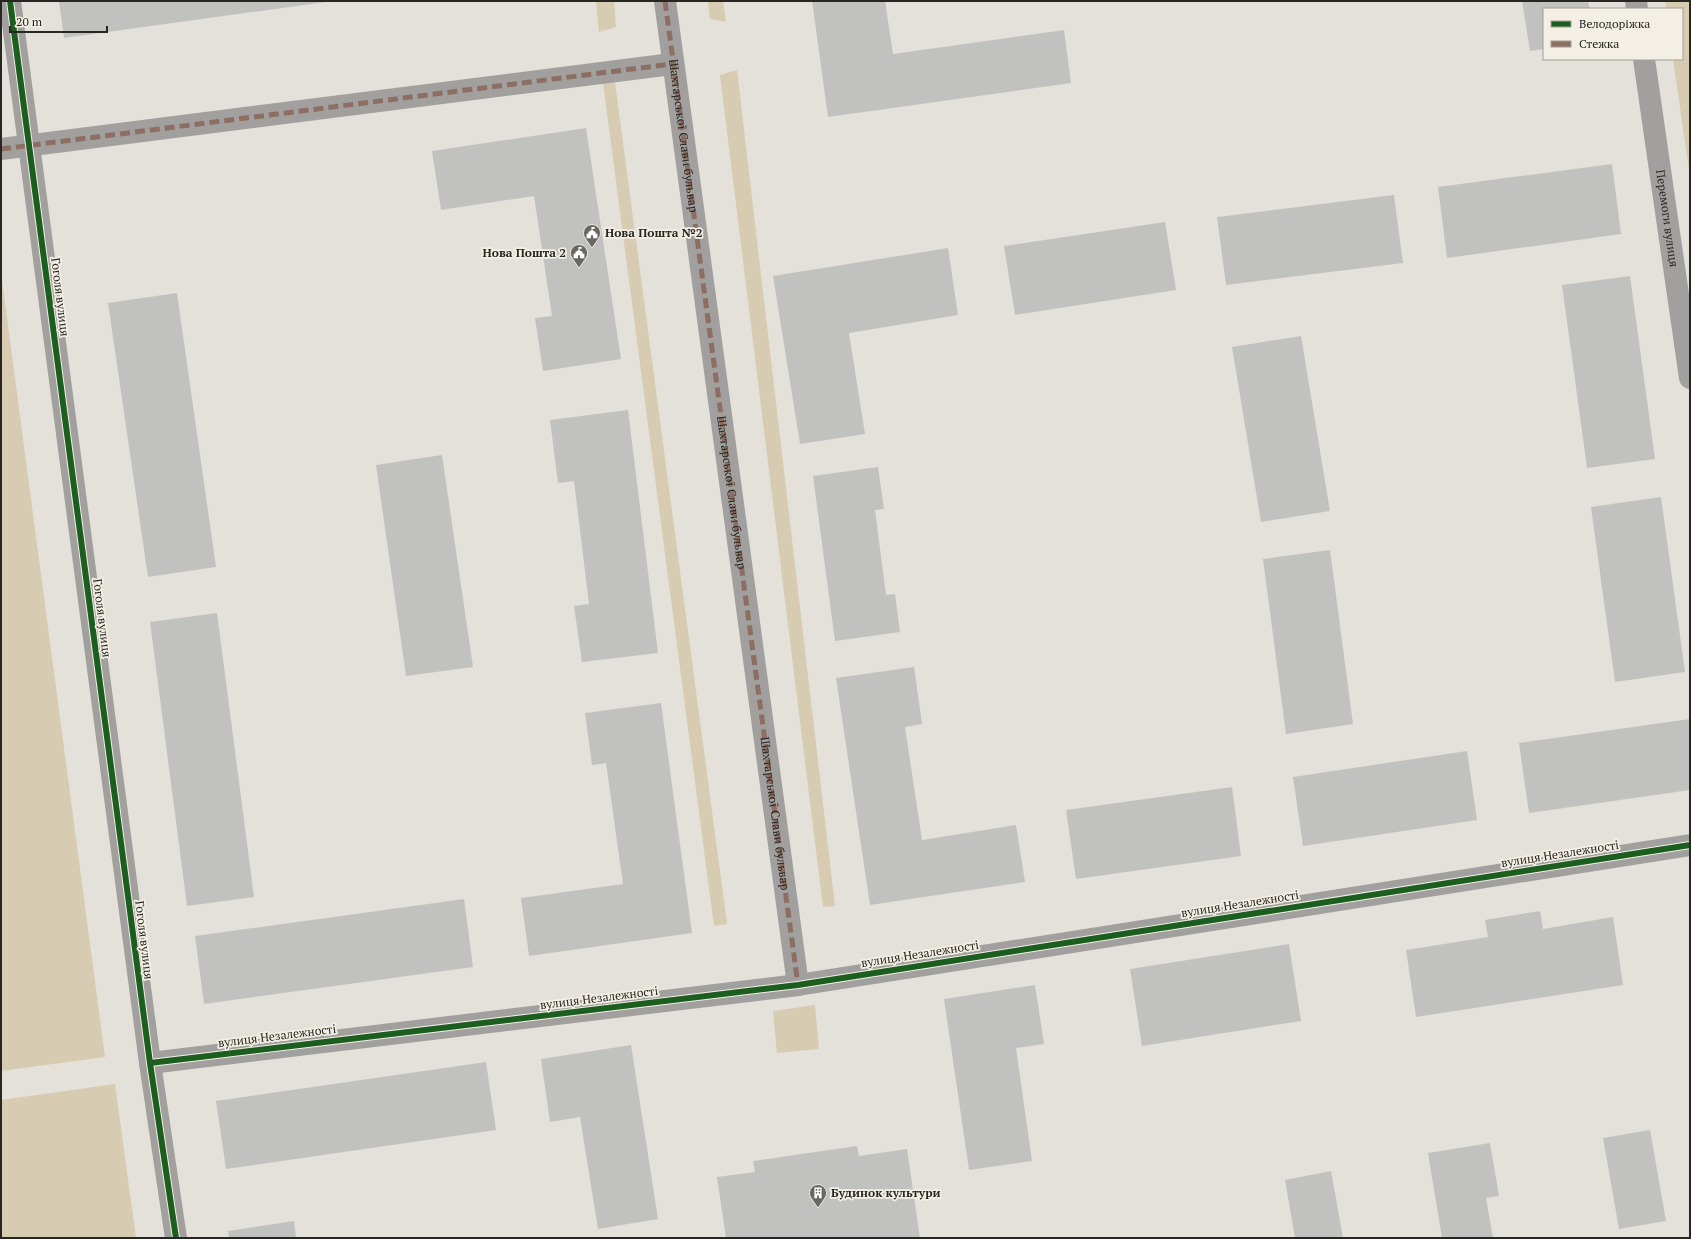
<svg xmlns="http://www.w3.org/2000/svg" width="1691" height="1239" font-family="'PT Serif',serif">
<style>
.green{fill:#d7cbb1}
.building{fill:#c1c2c0}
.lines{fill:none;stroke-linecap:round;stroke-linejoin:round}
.street{stroke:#a2a09e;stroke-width:22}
.quiet{stroke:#8d6e63;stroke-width:5;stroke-dasharray:10 5;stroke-linecap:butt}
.cycleway-casing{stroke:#f4efe5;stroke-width:8}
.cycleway{stroke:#1b5e20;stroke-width:6}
.labels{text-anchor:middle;stroke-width:3.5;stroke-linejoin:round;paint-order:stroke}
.street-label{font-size:12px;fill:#272622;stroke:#f4efe5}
.poi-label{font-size:12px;font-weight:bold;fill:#272622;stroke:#f4efe5;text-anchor:start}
</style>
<rect width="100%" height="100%" fill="#e4e1da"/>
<g class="green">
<polygon points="596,1 614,1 616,27 599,32"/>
<polygon points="708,1 723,1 726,22 710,19"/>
<polygon points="1665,1 1690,1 1690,177 1673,59 1682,59 1682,9 1666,9"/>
<polygon points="737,70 835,906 823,907 720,75"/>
<polygon points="602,75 614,75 727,924 714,926"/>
<polygon points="1,273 105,1057 1,1071"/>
<polygon points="815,1005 819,1049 777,1053 773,1011"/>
<polygon points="115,1084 136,1238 1,1238 1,1100"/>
</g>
<g class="building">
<polygon points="59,1 326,1 326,2 64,38"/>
<polygon points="812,1 885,1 893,54 1064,30 1071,83 828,117"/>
<polygon points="1522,1 1588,1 1590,9 1544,9 1544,49 1530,51"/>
<polygon points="586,128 621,359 543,371 535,318 552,316 534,196 441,210 432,151"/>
<polygon points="1612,164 1621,234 1447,258 1438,187"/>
<polygon points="1394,195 1403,263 1226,285 1217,217"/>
<polygon points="1165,222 1176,290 1015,315 1004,246"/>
<polygon points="948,248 958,315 849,333 865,434 800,444 773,276"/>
<polygon points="1630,276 1655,459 1587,468 1562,285"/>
<polygon points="177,293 216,567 148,577 108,303"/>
<polygon points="1301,336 1330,511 1261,522 1232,347"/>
<polygon points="628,410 658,653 582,662 574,606 589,604 574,481 558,483 550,420"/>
<polygon points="442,455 473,667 406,676 376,465"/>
<polygon points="878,467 884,509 875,510 886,595 895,594 900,632 835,641 813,476"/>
<polygon points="1661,497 1685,672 1615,682 1591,507"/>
<polygon points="1330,550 1353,724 1286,734 1263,559"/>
<polygon points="217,613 254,897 187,906 150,622"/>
<polygon points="914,667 922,724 905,727 922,840 1016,825 1025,882 870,905 836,678"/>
<polygon points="661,703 692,933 529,956 521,898 623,884 606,763 592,765 585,713"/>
<polygon points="1690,719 1690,790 1529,813 1519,743"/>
<polygon points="1467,751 1477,820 1303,846 1293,777"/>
<polygon points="1232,787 1241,856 1076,879 1066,810"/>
<polygon points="464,899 473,967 204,1004 195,936"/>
<polygon points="1540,911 1543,929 1613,917 1623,985 1416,1017 1406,950 1488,937 1485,920"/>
<polygon points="1289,944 1301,1021 1142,1046 1130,969"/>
<polygon points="1035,985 1044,1044 1016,1048 1032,1161 969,1170 944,999"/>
<polygon points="631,1045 658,1219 598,1229 580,1117 550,1122 541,1059"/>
<polygon points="486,1062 496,1130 226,1169 216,1101"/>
<polygon points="1650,1130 1666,1221 1619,1229 1603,1138"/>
<polygon points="1490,1143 1499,1196 1486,1198 1493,1238 1442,1238 1428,1153"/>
<polygon points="857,1146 859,1156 907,1149 920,1238 726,1238 717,1177 755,1172 753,1161"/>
<polygon points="1331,1171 1343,1238 1295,1238 1285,1180"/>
<polygon points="294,1221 296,1238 229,1238 228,1231"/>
</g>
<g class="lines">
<g class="street">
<polyline points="10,1 150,1063 176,1238"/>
<path id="s1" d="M665,1l133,984"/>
<polyline points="1636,1 1637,9"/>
<path id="s2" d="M1644,59l46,319"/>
<polyline points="1,149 672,64"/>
<polyline points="150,1063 798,985 1690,845"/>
</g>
<g class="quiet">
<polyline points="665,1 798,985"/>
<polyline points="1,149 672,64"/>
</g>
<defs>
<g id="cycleway">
<polyline points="10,1 150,1063 176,1238"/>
<polyline points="150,1063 798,985 1690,845"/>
</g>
</defs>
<use href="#cycleway" class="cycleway-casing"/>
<use href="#cycleway" class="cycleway"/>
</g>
<defs>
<symbol id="civic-pin" viewBox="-11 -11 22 30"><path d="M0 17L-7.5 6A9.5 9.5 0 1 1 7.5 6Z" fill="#696762" stroke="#f4efe5"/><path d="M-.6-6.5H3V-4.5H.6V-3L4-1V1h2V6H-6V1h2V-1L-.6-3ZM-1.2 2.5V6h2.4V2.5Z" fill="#fff"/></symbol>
<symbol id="building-pin" viewBox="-11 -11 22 30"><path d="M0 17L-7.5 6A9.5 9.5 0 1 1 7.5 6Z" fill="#696762" stroke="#f4efe5"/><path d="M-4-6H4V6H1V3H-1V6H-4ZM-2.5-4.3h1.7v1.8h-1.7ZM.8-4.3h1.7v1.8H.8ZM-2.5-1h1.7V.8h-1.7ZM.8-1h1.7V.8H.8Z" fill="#fff"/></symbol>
</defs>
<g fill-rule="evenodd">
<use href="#civic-pin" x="582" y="223" width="20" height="27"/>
<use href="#civic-pin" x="569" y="243" width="20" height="27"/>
<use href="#building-pin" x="808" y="1183" width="20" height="27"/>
</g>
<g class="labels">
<g class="street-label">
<text dy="4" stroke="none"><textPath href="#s1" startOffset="136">Шахтарської Слави бульвар</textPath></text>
<text dy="4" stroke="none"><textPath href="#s2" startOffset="161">Перемоги вулиця</textPath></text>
<text transform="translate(60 297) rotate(83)" y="4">Гоголя вулиця</text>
<text dy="4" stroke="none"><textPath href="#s1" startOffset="496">Шахтарської Слави бульвар</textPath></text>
<text transform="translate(102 618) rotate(83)" y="4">Гоголя вулиця</text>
<text dy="4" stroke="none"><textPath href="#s1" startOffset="820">Шахтарської Слави бульвар</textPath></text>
<text transform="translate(1560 854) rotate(-9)" y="4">вулиця Незалежності</text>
<text transform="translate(1240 904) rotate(-9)" y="4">вулиця Незалежності</text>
<text transform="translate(144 940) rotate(83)" y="4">Гоголя вулиця</text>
<text transform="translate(920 954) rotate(-9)" y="4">вулиця Незалежності</text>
<text transform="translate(599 998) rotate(-7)" y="4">вулиця Незалежності</text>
<text transform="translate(277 1036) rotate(-7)" y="4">вулиця Незалежності</text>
</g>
<g class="poi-label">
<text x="605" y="237">Нова Пошта №2</text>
<text x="566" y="257" text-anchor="end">Нова Пошта 2</text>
<text x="831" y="1197">Будинок культури</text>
</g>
</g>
<rect width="1691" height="1239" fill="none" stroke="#272622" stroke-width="4"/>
<rect x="1543" y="8" width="140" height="52" fill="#f4efe5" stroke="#a29f97"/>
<rect x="1551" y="21" width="20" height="6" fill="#1b5e20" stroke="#a29f97"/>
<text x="1579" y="28" font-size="12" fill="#272622">Велодоріжка</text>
<rect x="1551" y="41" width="20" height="6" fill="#8d6e63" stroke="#a29f97"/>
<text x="1579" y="48" font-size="12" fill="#272622">Стежка</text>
<path d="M10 26v6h97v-6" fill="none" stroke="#272622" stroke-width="2"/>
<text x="16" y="26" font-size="12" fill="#272622" stroke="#f4efe5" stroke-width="3" paint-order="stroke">20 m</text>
</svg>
